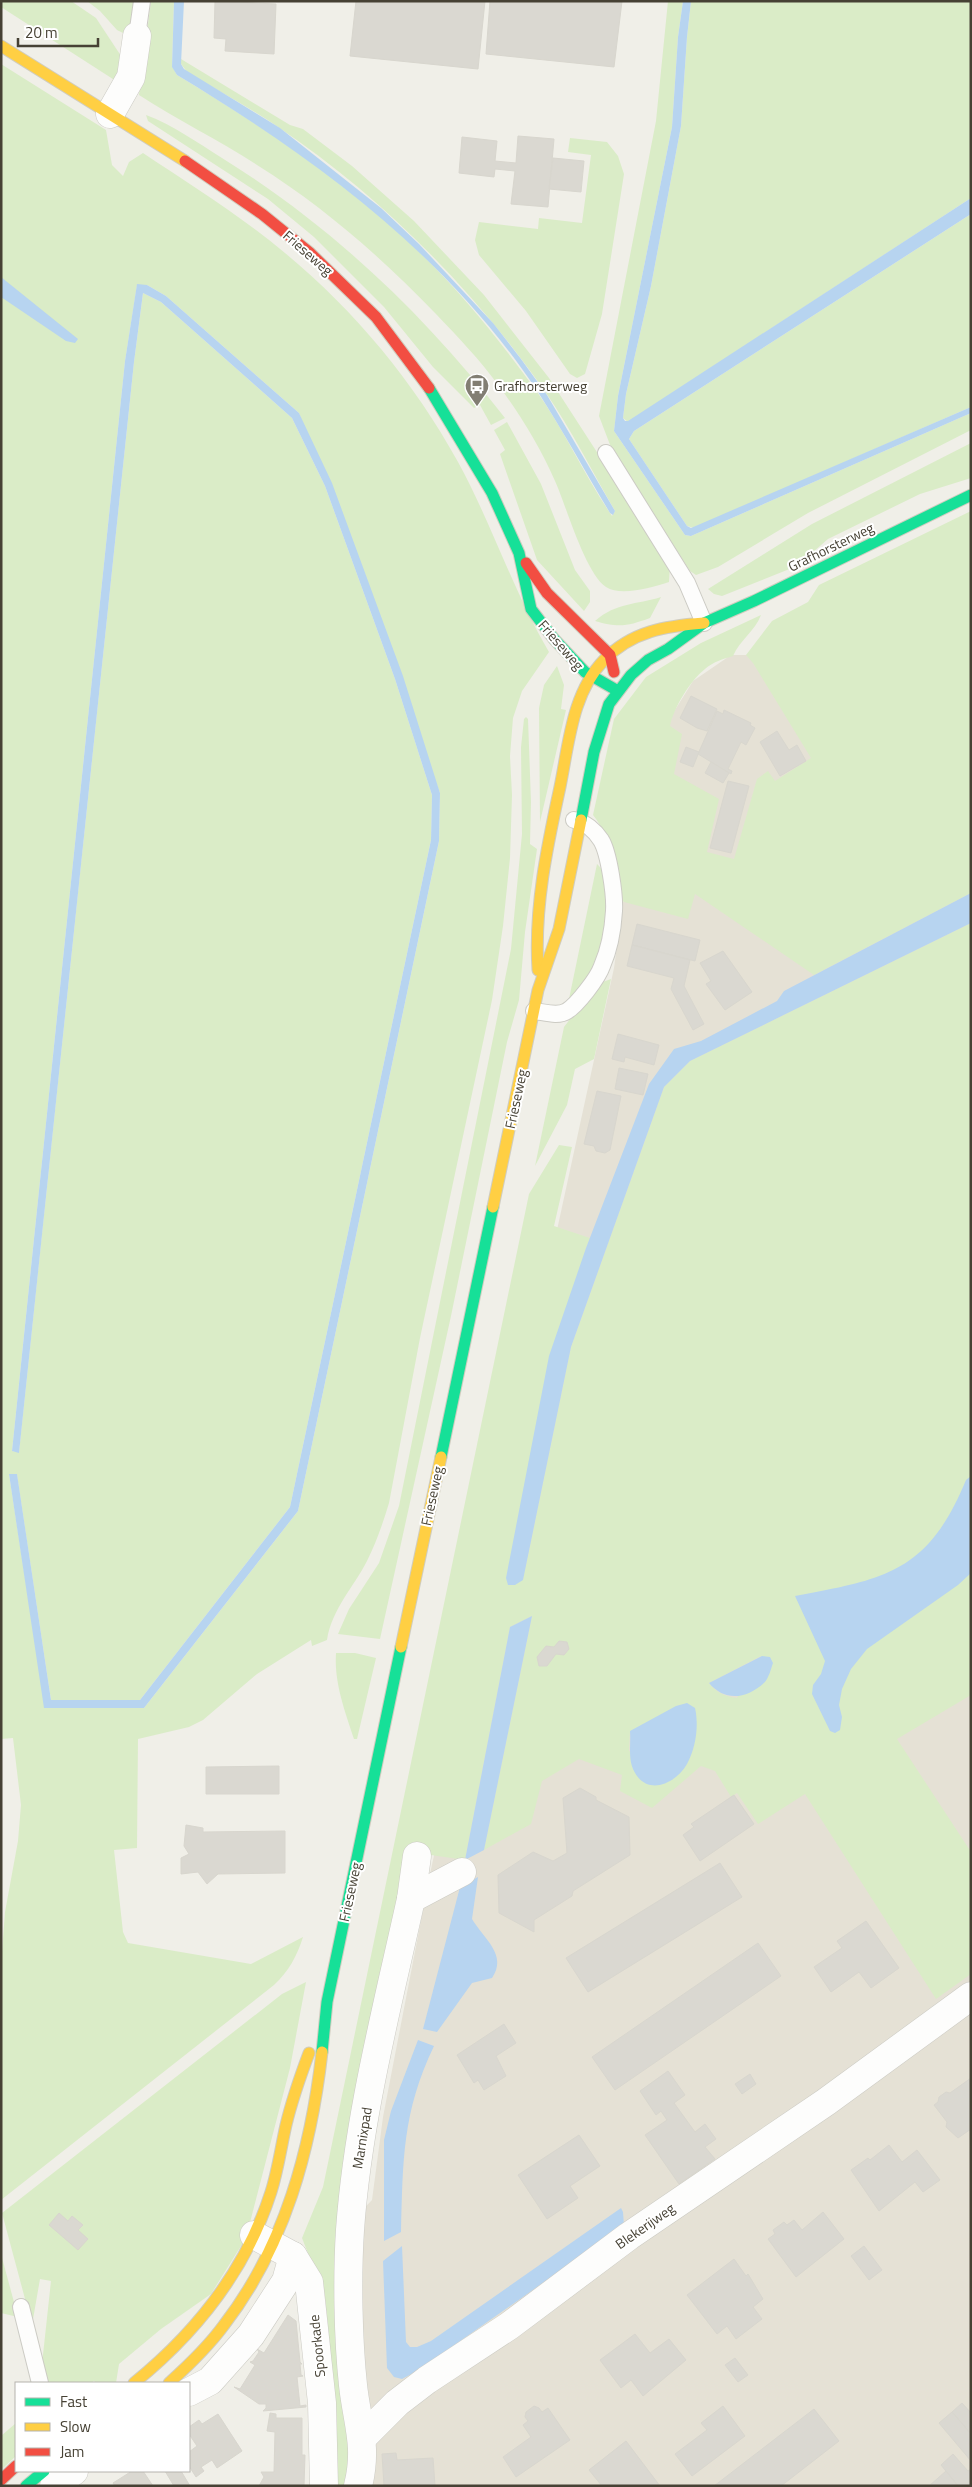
<svg xmlns="http://www.w3.org/2000/svg" width="972" height="2487" font-family="'Titillium Web',sans-serif">
<style>
.residential{fill:#e5e1d5}
.green{fill:#daecc7;fill-rule:evenodd}
.water{fill:#b7d4f0}
.building{fill:#dad8d1;stroke:#d8d6ce}
.lines{fill:none;stroke-linecap:round;stroke-linejoin:round}
.lane-casing{stroke:#cccbc4;stroke-width:18}
.street-casing{stroke:#cccbc4;stroke-width:29}
.fast-casing{stroke:#d0cdbf;stroke-width:13}
.slow-casing{stroke:#d0cdbf;stroke-width:13}
.jam-casing{stroke:#d0cdbf;stroke-width:13}
.lane{stroke:#fdfdfc;stroke-width:16}
.street{stroke:#fdfdfc;stroke-width:28}
.fast{stroke:#16e098;stroke-width:11}
.slow{stroke:#ffcf43;stroke-width:11}
.jam{stroke:#f24e42;stroke-width:11}
.labels{text-anchor:middle;stroke-width:4;stroke-linejoin:round;paint-order:stroke}
.street-label{font-size:14px;fill:#464134;stroke:#fff}
.poi-label{font-size:14px;fill:#464134;stroke:#fff;text-anchor:start}
</style>
<rect width="100%" height="100%" fill="#f0efe8"/>
<polygon class="residential" points="971,538 971,2486 340,2486 326,2248 372,2200 383,2117 430,1874 479,1647 557,1230 614,968 623,903 670,718 693,681 731,655 747,655"/>
<g class="green">
<polygon points="1,1 71,1 96,18 125,62 116,81 1,7"/>
<polygon points="87,1 134,1 130,27 123,33 117,30 100,11"/>
<path d="M151,1h23l-2,65 5,9c82,49 162,102 233,168 47,44 87,94 125,146 29,40 49,86 77,127l3,-5c-22,-38 -44,-82 -69,-118 -71,-102 -164,-196 -268,-266 -29,-20 -60,-36 -91,-55l-6,-8v-5l109,66 13,4 49,37 62,55 70,74 65,83 121,187 -1,17c-16,5 -48,15 -63,5 -21,-14 -40,-82 -51,-106 -15,-34 -34,-65 -56,-95 -19,-26 -41,-49 -63,-72 -55,-57 -112,-107 -179,-149 -38,-25 -80,-45 -118,-70z"/>
<polygon points="668,1 683,1 678,37 672,127 618,396 614,431 685,535 691,536 971,413 971,430 808,513 718,567 696,575 690,571 612,450 599,416 656,121"/>
<polygon points="691,1 971,1 971,198 628,422 623,418 626,394 651,286 681,126 687,37"/>
<path d="M1,64l105,66 6,35 11,11 6,-14 14,-9c48,32 98,63 142,100 70,58 129,129 173,209 34,62 55,129 91,190l-27,39 -9,27 -3,38 2,39 -2,63 -7,68 -11,74 -72,338 -31,165c-6,20 -13,40 -22,58 -14,27 -35,48 -40,79l-15,6 -1,-6 -54,34 -54,46 -14,7 -51,12 -1,109 -23,2 9,82 5,11 123,21 52,-27c-6,19 -14,34 -29,48l-273,215v-235l4,-53 13,-71 3,-36 -8,-67 -12,1zM137,285h10l19,11 133,117 141,380 -1,48 -141,670 -154,197h-99l-36,-234 8,1 34,225h89l150,-193 141,-667 1,-45 -37,-116 -70,-193 -33,-68 -131,-116 -18,-9 -9,69 -115,1090 -7,-1 113,-1090z"/>
<path d="M146,115c27,10 52,28 76,43 111,69 203,157 283,260l-14,7 -11,-20 -6,3 -41,-41 -49,-60 -70,-70 -46,-38 -120,-78z"/>
<polygon points="570,138 607,142 618,156 624,174 602,314 585,374 577,378 570,374 526,311 479,255 475,240 479,222 538,229 539,218 582,223 591,155 568,152"/>
<polygon points="971,214 971,407 694,528 687,526 629,439 634,431"/>
<polygon points="507,422 541,484 575,570 590,591 590,602 584,611 537,560 500,454 505,450 494,430"/>
<polygon points="971,443 971,478 920,494 828,539 797,566 722,596 714,594 708,589 812,524"/>
<path d="M971,511v382l-157,82 -119,-81 -7,25 -64,-17 -4,-3c-6,-29 -8,-60 -27,-84l21,-96 32,-42 55,-34 60,-28c-6,16 -21,25 -28,41 -10,3 -20,6 -28,13 -15,12 -31,38 -35,57l12,8 -8,40 45,25 -12,53 27,7 23,-80 11,-8 7,10 36,-23 -58,-95 -7,-8 26,-34 36,-19 11,-17z"/>
<path d="M661,597l-11,21c-22,8 -31,10 -55,3 22,-19 41,-16 66,-24z"/>
<polygon points="557,666 564,685 561,709 566,710 540,822 539,708 544,685"/>
<polygon points="526,717 528,719 531,802 530,844 537,849 525,932 519,1000 507,1042 451,1316 380,1639 338,1634 349,1609 379,1563 399,1506 511,949 522,834 521,747 524,719"/>
<path d="M597,864c20,17 6,88 -5,108 -5,10 -15,19 -23,27z"/>
<path d="M971,923v772l-74,44 74,113v122l-35,25 -131,-205 -47,30 -21,-31 -6,4 -16,-26 -14,-5 -49,42 -32,-17 2,-16 -43,-16 -37,22 -11,43 -47,26 48,-234 -22,11 -45,233 -34,-5 -22,-6 -54,278 -7,359h-13l-1,-86 -9,-103 -23,-59 21,-51 206,-993 30,-49 13,2 -18,79 36,12 -4,10 -63,332 48,-233 93,-260 26,-26zM761,1656l-24,42c-13,-2 -20,-5 -28,-15zM630,1731l49,44 -50,-24z"/>
<polygon points="611,979 594,1059 575,1069 567,1105 535,1166 564,1027 597,984"/>
<path d="M336,1653h19l21,5 -19,81h-3c-9,-28 -20,-56 -18,-86z"/>
<polygon points="306,1982 290,2068 246,2238 211,2294 161,2329 119,2364 116,2383 96,2383 94,2381 91,2383 47,2383 42,2364 51,2281 40,2279 32,2325 2,2213 282,1994"/>
<polygon points="1,2254 18,2317 1,2313"/>
<polygon points="16,2423 16,2456 1,2470 1,2436"/>
</g>
<g class="water">
<path d="M174,1h10l-3,63 3,5 96,59 101,80 38,36 74,79 28,36 26,36 68,116 -2,4 -3,-2c-24,-40 -47,-82 -72,-121 -91,-137 -223,-234 -361,-317l-5,-8z"/>
<polygon points="683,1 691,1 687,37 681,126 651,286 626,394 623,418 625,421 628,421 971,198 971,214 634,431 629,439 687,526 691,528 971,407 971,413 691,536 685,535 614,431 618,396 672,127 678,37"/>
<polygon points="1,277 78,339 75,343 66,341 1,297"/>
<polygon points="137,284 147,285 166,296 299,413 332,483 403,676 440,793 439,841 298,1511 144,1708 44,1708 9,1474 17,1474 51,1700 140,1700 290,1507 431,840 432,795 395,679 325,486 292,418 161,302 143,293 134,362 19,1453 12,1451 125,361"/>
<polygon points="971,893 971,923 690,1061 664,1087 571,1347 523,1580 515,1585 508,1585 506,1578 549,1356 586,1248 649,1084 674,1049 701,1041 777,1001 784,991"/>
<path d="M971,1476v97l-13,12 -91,64 -16,20 -9,20 -3,16 3,12 -2,13 -5,3 -5,-2 -18,-37 1,-9 8,-11 4,-13 -30,-65c91,-17 133,-24 171,-116z"/>
<polygon points="532,1616 484,1850 465,1860 510,1627"/>
<path d="M762,1656l8,1 3,6c-2,6 -4,14 -8,19 -18,17 -40,20 -56,1z"/>
<path d="M687,1703l8,5c4,17 1,40 -8,56 -12,21 -42,33 -54,5 -5,-12 -2,-25 -3,-38l46,-25z"/>
<path d="M478,1877l-6,42c12,20 36,36 20,59l-20,5 -35,49 -14,-3 37,-142z"/>
<path d="M418,2040l16,6c-32,67 -31,114 -33,186l-17,9v-101l7,-29z"/>
<polygon points="621,2208 623,2212 624,2226 419,2370 402,2379 394,2377 387,2368 383,2261 402,2246 406,2342 410,2347 417,2347 431,2341"/>
</g>
<g class="building">
<polygon points="215,1 276,4 274,54 225,51 226,39 214,38"/>
<polygon points="356,1 485,1 478,69 350,56"/>
<polygon points="490,1 622,1 614,67 486,54"/>
<polygon points="518,136 554,139 548,207 511,204 515,171 495,169 494,177 459,173 462,137 497,141 495,161 516,163"/>
<polygon points="553,158 584,161 581,192 549,189"/>
<polygon points="691,696 717,709 707,731 697,728 680,718"/>
<polygon points="724,710 751,723 750,725 755,728 746,745 741,742 728,769 732,771 731,774 698,754 717,711 723,714"/>
<polygon points="777,731 789,750 797,745 806,761 780,776 760,742"/>
<polygon points="686,747 699,752 693,767 680,762"/>
<polygon points="711,762 729,773 723,783 705,773"/>
<polygon points="728,781 749,786 731,853 710,848"/>
<polygon points="637,924 700,940 695,961 632,945"/>
<polygon points="632,945 690,960 684,986 704,1024 693,1030 671,989 674,978 627,966"/>
<polygon points="723,951 752,992 725,1010 706,984 711,981 700,963"/>
<polygon points="618,1034 659,1045 654,1065 625,1057 624,1062 612,1059"/>
<polygon points="619,1068 648,1074 643,1095 615,1089"/>
<polygon points="597,1091 621,1096 610,1150 605,1153 596,1151 594,1146 584,1144"/>
<polygon points="559,1641 567,1642 569,1649 564,1655 556,1654 547,1666 539,1666 537,1657 546,1646 554,1647"/>
<polygon points="279,1766 279,1794 206,1794 206,1767"/>
<polygon points="580,1788 596,1797 596,1800 629,1817 630,1855 573,1891 572,1896 534,1920 534,1932 499,1913 498,1875 533,1852 553,1861 567,1853 563,1798"/>
<polygon points="734,1795 754,1824 700,1861 683,1835 694,1827 691,1824"/>
<polygon points="186,1825 203,1828 203,1832 285,1831 285,1873 218,1874 207,1884 198,1872 181,1874 181,1858 189,1854 184,1846"/>
<polygon points="720,1863 742,1897 588,1992 566,1958"/>
<polygon points="866,1921 899,1968 871,1988 859,1972 831,1992 814,1967 842,1948 837,1941"/>
<polygon points="758,1943 781,1976 615,2090 592,2057"/>
<polygon points="504,2024 516,2043 496,2056 506,2076 484,2090 478,2080 474,2083 457,2055"/>
<polygon points="668,2071 685,2095 674,2103 695,2132 705,2124 716,2139 705,2147 715,2159 679,2184 645,2135 667,2120 661,2111 656,2115 640,2091"/>
<polygon points="750,2074 756,2084 742,2094 735,2084"/>
<polygon points="971,2078 971,2129 958,2138 946,2127 947,2122 934,2105 938,2102 939,2097 946,2092 950,2093"/>
<polygon points="579,2135 600,2166 570,2186 578,2198 547,2219 518,2175"/>
<polygon points="889,2145 902,2162 917,2150 940,2180 923,2192 915,2182 879,2211 851,2170 868,2158 870,2160"/>
<polygon points="823,2212 844,2239 796,2277 768,2239 775,2234 773,2230 784,2222 787,2225 794,2220 802,2230"/>
<polygon points="59,2213 68,2221 72,2216 83,2225 78,2230 88,2239 78,2250 49,2225"/>
<polygon points="864,2246 882,2270 869,2280 851,2256"/>
<polygon points="734,2259 746,2276 748,2274 763,2299 753,2307 762,2319 736,2339 727,2326 717,2334 687,2295"/>
<polygon points="288,2315 296,2321 300,2362 302,2364 300,2364 301,2375 303,2376 297,2377 300,2406 306,2405 306,2407 263,2411 266,2408 266,2404 259,2404 234,2387 240,2389 255,2365 250,2362 253,2361 259,2352 257,2349 264,2353"/>
<polygon points="635,2334 650,2353 669,2339 686,2360 643,2396 631,2380 621,2388 600,2360"/>
<polygon points="735,2358 748,2375 738,2382 725,2365"/>
<polygon points="962,2403 971,2413 971,2434 952,2412"/>
<polygon points="534,2406 539,2408 542,2412 548,2408 570,2440 516,2477 503,2457 531,2437 523,2425 528,2421 525,2417 526,2412"/>
<polygon points="723,2406 745,2436 692,2476 675,2454 707,2430 701,2423"/>
<polygon points="814,2409 839,2441 781,2486 714,2486"/>
<polygon points="952,2412 971,2434 971,2461 939,2423"/>
<polygon points="270,2413 276,2414 276,2418 302,2418 302,2455 305,2455 304,2486 259,2486 264,2477 261,2472 274,2472 275,2432 267,2431"/>
<polygon points="218,2414 242,2451 217,2468 212,2460 201,2467 204,2471 196,2477 189,2466 189,2452 197,2446 189,2434 189,2427 199,2420 202,2424"/>
<polygon points="626,2441 660,2486 602,2486 589,2470"/>
<polygon points="396,2453 397,2460 433,2458 435,2486 384,2486 382,2454"/>
<polygon points="953,2454 968,2471 971,2469 971,2486 958,2486 941,2465"/>
<polygon points="132,2471 143,2471 153,2486 115,2486 113,2483"/>
<polygon points="165,2471 181,2471 190,2486 174,2486"/>
<polygon points="946,2471 958,2486 929,2486"/>
</g>
<g class="lines">
<defs>
<g id="lane">
<polyline points="137,36 142,1"/>
<polyline points="606,453 687,583 704,623"/>
<path d="M534,1011c10,1 24,6 33,0 10,-6 31,-33 35,-45 7,-16 11,-38 12,-55 1,-16 -5,-58 -13,-71 -6,-9 -16,-18 -27,-20"/>
<polyline points="21,2307 40,2383"/>
</g>
<g id="street">
<polyline points="110,114 131,77 137,36"/>
<polyline points="411,1899 417,1856"/>
<polyline points="254,2235 293,2256 309,2282 322,2403 324,2486"/>
<polyline points="189,2392 210,2381 251,2335 286,2281 293,2256"/>
<polyline points="363,2437 397,2403 427,2380 509,2326 629,2236 826,2102 971,1996"/>
<polyline points="54,2486 74,2471"/>
<path d="M358,2486c10,-40 -1,-63 -5,-101 -5,-47 -6,-108 -3,-155 8,-112 37,-222 61,-331l51,-27"/>
</g>
<g id="fast">
<polyline points="429,388 492,493 519,553 531,609 554,639 585,672 618,691"/>
<polyline points="581,820 594,752 609,704 631,675 648,660 668,649 704,623 754,601 971,495"/>
<polyline points="441,1457 493,1207"/>
<polyline points="322,2052 327,2002 401,1647"/>
<polyline points="26,2486 44,2471"/>
</g>
<g id="slow">
<polyline points="1,46 185,161"/>
<path d="M538,970c-4,-62 9,-123 22,-183 9,-44 12,-94 44,-127 28,-29 62,-34 100,-37"/>
<polyline points="493,1207 538,990 559,929 581,820"/>
<polyline points="401,1647 441,1457"/>
<path d="M134,2383c63,-51 112,-113 137,-191 7,-22 10,-45 15,-67 6,-25 14,-48 23,-72"/>
<path d="M169,2383c20,-18 39,-36 55,-58 61,-79 87,-176 98,-273"/>
</g>
<g id="jam">
<polyline points="185,161 262,214 309,252 376,317 429,388"/>
<polyline points="526,563 547,593 610,655 614,672"/>
<polyline points="1,2480 16,2466"/>
</g>
</defs>
<use href="#lane" class="lane-casing"/>
<use href="#street" class="street-casing"/>
<use href="#fast" class="fast-casing"/>
<use href="#slow" class="slow-casing"/>
<use href="#jam" class="jam-casing"/>
<use href="#lane" class="lane"/>
<use href="#street" class="street"/>
<use href="#fast" class="fast"/>
<use href="#slow" class="slow"/>
<use href="#jam" class="jam"/>
</g>
<defs>
<symbol id="bus-pin" viewBox="-11 -11 22 30"><path d="M0 17L-7.5 6A9.5 9.5 0 1 1 7.5 6Z" fill="#827e73" stroke="#fff"/><path d="M-5-6H5V4H4V6H2V4H-2V6H-4V4H-5ZM-3.5-4V0h7V-4ZM-3.5 1.2v1.5H-2V1.2ZM2 1.2v1.5H3.5V1.2Z" fill="#fff"/></symbol>
</defs>
<g fill-rule="evenodd">
<use href="#bus-pin" x="463" y="372" width="28" height="38"/>
</g>
<g class="labels">
<g class="street-label">
<text transform="translate(308 253) rotate(41)" y="5">Frieseweg</text>
<text transform="translate(831 547) rotate(-26)" y="5">Grafhorsterweg</text>
<text transform="translate(561 645) rotate(49)" y="5">Frieseweg</text>
<text transform="translate(516 1099) rotate(-78)" y="5">Frieseweg</text>
<text transform="translate(432 1496) rotate(-78)" y="5">Frieseweg</text>
<text transform="translate(350 1892) rotate(-78)" y="5">Frieseweg</text>
<text transform="translate(362 2138) rotate(-81)" y="5">Marnixpad</text>
<text transform="translate(645 2226) rotate(-35)" y="5">Blekerijweg</text>
<text transform="translate(317 2346) rotate(-96)" y="5">Spoorkade</text>
</g>
<g class="poi-label">
<text x="494" y="391">Grafhorsterweg</text>
</g>
</g>
<rect width="972" height="2487" fill="none" stroke="#464134" stroke-width="5"/>
<rect x="15" y="2382" width="175" height="90" fill="#ffffff" stroke="#b5b3ae"/>
<rect x="25" y="2398" width="25" height="8" fill="#16e098" stroke="#b5b3ae"/>
<text x="60" y="2407" font-size="15" fill="#464134">Fast</text>
<rect x="25" y="2423" width="25" height="8" fill="#ffcf43" stroke="#b5b3ae"/>
<text x="60" y="2432" font-size="15" fill="#464134">Slow</text>
<rect x="25" y="2448" width="25" height="8" fill="#f24e42" stroke="#b5b3ae"/>
<text x="60" y="2457" font-size="15" fill="#464134">Jam</text>
<path d="M18 38v8h80v-8" fill="none" stroke="#464134" stroke-width="2.5"/>
<text x="25" y="38" font-size="15" fill="#464134" stroke="#ffffff" stroke-width="4" paint-order="stroke">20 m</text>
</svg>
